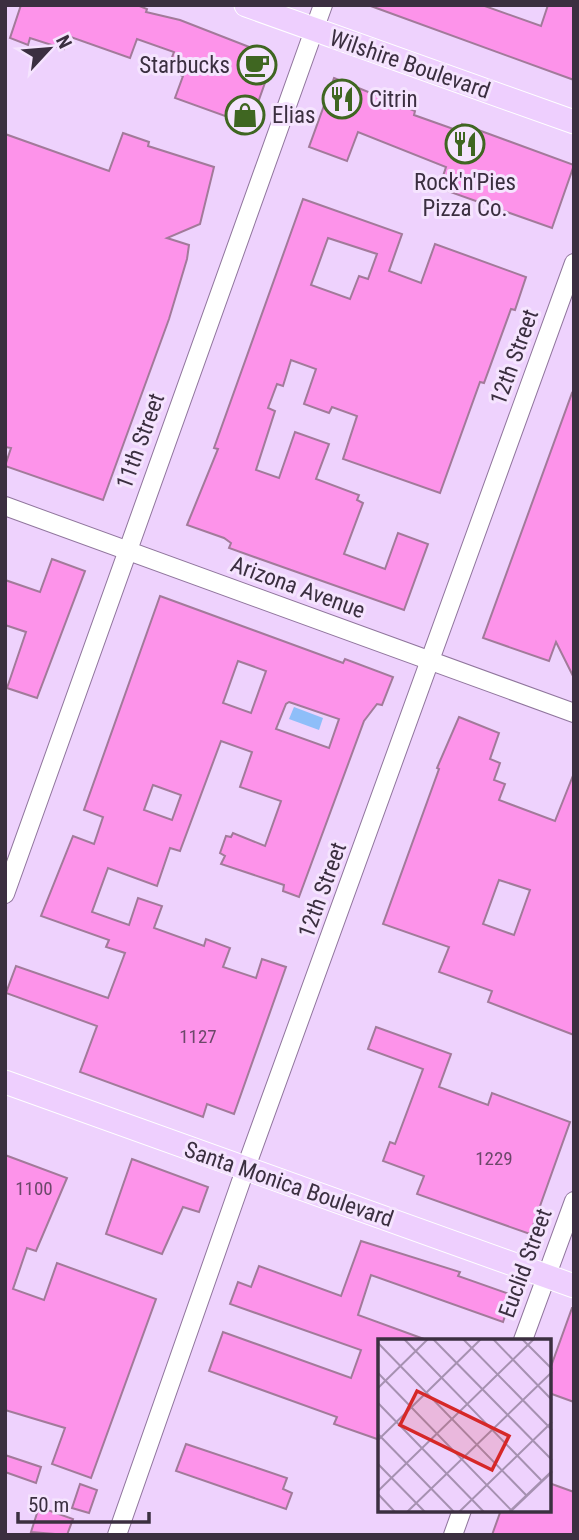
<svg xmlns="http://www.w3.org/2000/svg" width="579" height="1540" font-family="'Roboto Condensed',sans-serif">
<style>
.water{fill:#8ebef9}
.building{fill:#fd93ea;stroke:#a27a9a;stroke-width:2;fill-rule:evenodd}
.lines{fill:none;stroke-linecap:round;stroke-linejoin:round}
.minor-casing{stroke:#90769d;stroke-width:20}
.major-casing{stroke:#fff;stroke-width:25}
.minor{stroke:#fff;stroke-width:18}
.major{stroke:#eecffe;stroke-width:23}
.labels{text-anchor:middle;stroke-width:6;stroke-linejoin:round;paint-order:stroke}
.number-label{font-size:19px;fill:#6c486a}
.street-label{font-size:23px;fill:#3b2f40;stroke:#f5e4fe}
.poi-label{font-size:23px;fill:#3b2f40;stroke:#f5e4fe;text-anchor:start}
.inset-road{fill:none;stroke:#a691b1;stroke-width:2}
.view{fill:#d62828;fill-opacity:0.15;stroke:#d62828;stroke-width:3.5}
.inset-edge{fill:none;stroke:#3b2f40;stroke-width:3.5}
</style>
<rect width="100%" height="100%" fill="#eed2fd"/>
<polygon class="water" points="294,707 323,718 319,730 289,719"/>
<g class="building">
<polygon points="21,5 137,5 147,9 146,12 180,20 270,55 272,63 250,125 175,98 183,76 167,70 174,52 137,39 130,58 68,36 64,49 30,38 28,45 10,38"/>
<polygon points="368,5 482,5 541,26 548,5 574,5 574,80"/>
<polygon points="334,78 415,111 414,115 459,131 462,124 574,165 552,228 439,188 446,167 358,132 347,161 309,147"/>
<polygon points="123,133 149,142 148,146 214,167 200,224 167,238 189,245 187,259 169,319 103,500 5,466 11,448 5,447 5,134 109,171"/>
<path d="M303,199l99,35 -13,37 32,12 14,-39 91,33 -11,33 -4,-1 -27,74 -4,-1 -40,111 -97,-34 14,-43 -25,-9 -3,6 -25,-9 12,-35 -25,-9 -8,26 -6,-2 -9,24 7,3 -19,59 23,8 16,-46 34,12 -13,35 43,16 -2,5 6,3 -19,51 41,15 13,-36 30,11 -24,66 -175,-62 2,-5 -7,-5 -37,-13 31,-76 -4,-1zM328,238l49,16 -9,25 -9,-3 -9,23 -39,-14z"/>
<polygon points="572,393 574,394 574,678 556,642 549,661 483,638"/>
<polygon points="52,559 85,571 37,698 7,688 26,632 5,625 5,580 40,592"/>
<path d="M160,596l183,67 2,-4 48,18 -11,28 -5,-1 -13,17 -65,176 -16,-6 1,-6 -63,-21 4,-8 -5,-3 6,-17 5,1 2,-4 32,13 16,-45 -41,-14 12,-35 -31,-11 -41,110 -10,-3 -13,38 -49,-18 -16,44 37,13 9,-27 24,8 -8,22 50,18 2,-7 24,9 -7,19 33,11 6,-19 24,8 -52,147 -27,-10 -4,13 -123,-45 17,-46 -91,-33 10,-27 92,32 17,-45 -19,-6 3,-7 -68,-24 32,-80 21,8 9,-27 -19,-7zM238,661l28,10 -15,42 -28,-10zM289,702l50,17 -10,29 -53,-19 10,-25zM153,785l28,10 -9,25 -28,-10z"/>
<path d="M459,717l40,16 -9,26 10,4 -6,17 11,4 -6,16 56,21 19,-48v262l-86,-33 4,-11 -53,-19 10,-25 -66,-23 56,-155 -2,-1zM499,880l31,10 -16,45 -31,-11z"/>
<polygon points="376,1027 451,1054 439,1087 488,1105 492,1093 570,1122 530,1234 417,1194 424,1176 383,1161 390,1142 395,1144 423,1069 368,1049"/>
<polygon points="5,1155 67,1178 36,1251 27,1248 13,1289 44,1300 57,1263 156,1299 91,1478 52,1464 65,1428 5,1410"/>
<polygon points="132,1159 208,1187 199,1212 183,1207 162,1254 106,1234"/>
<polygon points="361,1241 460,1272 458,1276 512,1295 503,1322 371,1275 358,1315 424,1339 380,1340 380,1440 334,1424 337,1417 209,1371 223,1332 351,1378 361,1350 230,1304 238,1282 251,1287 259,1266 341,1296"/>
<polygon points="572,1308 574,1308 574,1402 549,1393 549,1372"/>
<polygon points="186,1444 287,1478 283,1489 292,1493 286,1509 176,1471"/>
<polygon points="5,1455 41,1467 36,1483 5,1472"/>
<polygon points="549,1483 574,1492 574,1535 492,1535 501,1510 549,1510"/>
<polygon points="80,1484 97,1490 89,1513 72,1508"/>
<polygon points="39,1507 73,1519 67,1535 31,1532"/>
</g>
<g class="lines">
<defs>
<g id="minor">
<polyline points="5,506 574,713"/>
<polyline points="5,894 323,5"/>
<polyline points="523,1340 574,1201"/>
<polyline points="117,1535 245,1170 574,263"/>
<polyline points="453,1535 462,1510"/>
</g>
<g id="major">
<polyline points="246,5 574,122"/>
<polyline points="5,1082 574,1286"/>
</g>
</defs>
<use href="#minor" class="minor-casing"/>
<use href="#major" class="major-casing"/>
<use href="#minor" class="minor"/>
<use href="#major" class="major"/>
</g>
<defs>
<symbol id="cafe-ring" viewBox="-11 -11 22 22"><circle r="9.5" fill="#f5e4fe" stroke="#3f6621" stroke-width="1.5"/><path d="M-5.5-4.5H6V0H3Q3 3.5 0 3.5H-2.5Q-5.5 3.5-5.5 0ZM3-3.2v2h1.7v-2ZM-6 4.5H4V6H-6Z" fill="#3f6621"/></symbol>
<symbol id="restaurant-ring" viewBox="-11 -11 22 22"><circle r="9.5" fill="#f5e4fe" stroke="#3f6621" stroke-width="1.5"/><path d="M-5-6h1v4h1v-4h1v4h1v-4h1v5L-1.5 .5V6h-2V.5L-5-1ZM5-6V6H3V1.5H1.5Q1.5-4 5-6Z" fill="#3f6621"/></symbol>
<symbol id="shop-ring" viewBox="-11 -11 22 22"><circle r="9.5" fill="#f5e4fe" stroke="#3f6621" stroke-width="1.5"/><path d="M-5-2.5h2.3a2.7 3.5 0 0 1 5.4 0H5L5.5 6h-11ZM-1.5-2.5h3a1.5 2.3 0 0 0-3 0Z" fill="#3f6621"/></symbol>
</defs>
<g fill-rule="evenodd">
<use href="#cafe-ring" x="235" y="43" width="44" height="44"/>
<use href="#restaurant-ring" x="320" y="77" width="44" height="44"/>
<use href="#shop-ring" x="223" y="93" width="44" height="44"/>
<use href="#restaurant-ring" x="443" y="122" width="44" height="44"/>
</g>
<g class="labels">
<g class="number-label">
<text x="198" y="1043">1127</text>
<text x="494" y="1165">1229</text>
<text x="34" y="1195">1100</text>
</g>
<g class="street-label">
<text transform="translate(410 64) rotate(19)" y="8">Wilshire Boulevard</text>
<text transform="translate(514 357) rotate(-70)" y="8">12th Street</text>
<text transform="translate(140 441) rotate(-70)" y="8">11th Street</text>
<text transform="translate(298 587) rotate(20)" y="8">Arizona Avenue</text>
<text transform="translate(322 890) rotate(-70)" y="8">12th Street</text>
<text transform="translate(289 1184) rotate(19)" y="8">Santa Monica Boulevard</text>
<text transform="translate(525 1263) rotate(-70)" y="8">Euclid Street</text>
</g>
<g class="poi-label">
<text x="230" y="73" text-anchor="end">Starbucks</text>
<text x="369" y="107">Citrin</text>
<text x="272" y="123">Elias</text>
<text x="465" y="190" text-anchor="middle">Rock'n'Pies<tspan x="465" dy="26">Pizza Co.</tspan></text>
</g>
</g>
<g transform="translate(378 1339)">
<rect width="173" height="173" fill="#eed2fd"/>
<path class="inset-road" d="M26,0l137,141M55,0l119,121M85,0l89,91M115,0l59,61M144,0l30,30M0,4l148,152M0,34l135,139M0,49l50,-49M0,64l106,109M0,95l76,78M0,101l103,-101M0,125l47,48M0,152l156,-152M0,155l17,18M29,173l145,-140M81,173l93,-90M131,173l43,-41M132,173l42,-40"/>
<path class="view" d="M39,52l92,45 -17,34 -92,-45z"/>
<rect width="173" height="173" class="inset-edge"/>
</g>
<rect width="579" height="1540" fill="none" stroke="#3b2f40" stroke-width="14"/>
<g transform="translate(49 49) rotate(64)" stroke="#f5e4fe" stroke-width="5" paint-order="stroke">
<path d="M0-5L12 26L0 18L-12 26Z" fill="#3b2f40"/>
<text y="-10" font-size="19" font-weight="bold" text-anchor="middle" fill="#3b2f40">N</text>
</g>
<path d="M18 1512v10h131v-10" fill="none" stroke="#3b2f40" stroke-width="3.5"/>
<text x="28" y="1512" font-size="21" fill="#3b2f40" stroke="#f5e4fe" stroke-width="5" paint-order="stroke">50 m</text>
</svg>
